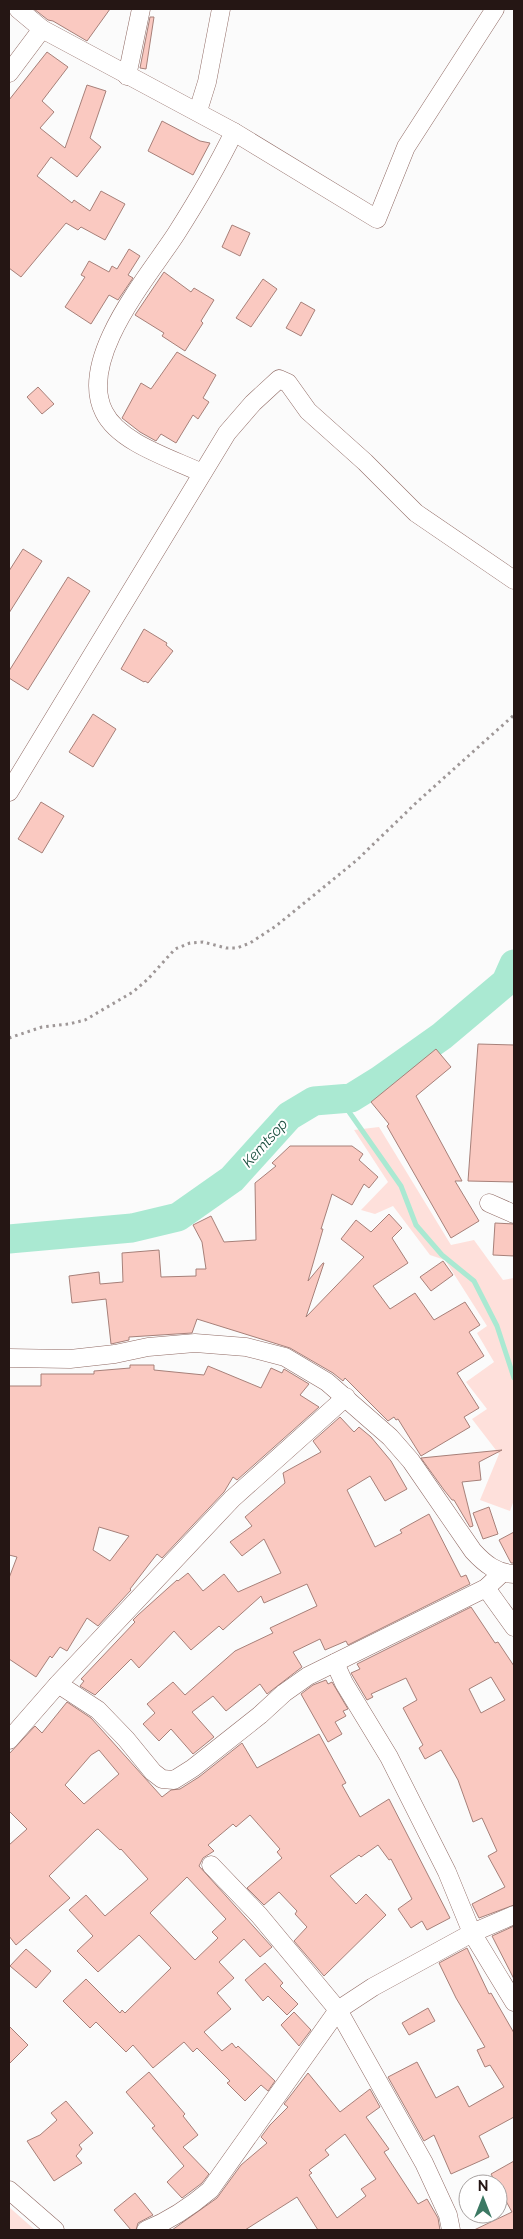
<svg xmlns="http://www.w3.org/2000/svg" width="523" height="2239" font-family="Raleway,sans-serif">
<style>
.green{fill:#fee0db}
.lines{fill:none;stroke-linecap:round;stroke-linejoin:round}
.stream{stroke:#aae9d2;stroke-width:5}
.river{stroke:#aae9d2;stroke-width:29}
.building{fill:#fac9c1;stroke:#a78079;fill-rule:evenodd}
.minor-casing{stroke:#906a64;stroke-width:19}
.path{stroke:#9e9797;stroke-width:3;stroke-dasharray:2.5 4;stroke-linecap:butt}
.minor{stroke:#fff;stroke-width:18}
.labels{text-anchor:middle;stroke-width:4;stroke-linejoin:round;paint-order:stroke}
.water-label{font-size:15px;font-style:italic;fill:#1b4e3e;stroke:#fff}
</style>
<rect width="100%" height="100%" fill="#fbfbfb"/>
<g class="green">
<polygon points="379,1127 451,1245 474,1240 503,1280 514,1278 514,1500 510,1511 480,1500 499,1454 472,1419 487,1409 466,1382 494,1362 477,1333 487,1326 445,1260 430,1255 393,1206 375,1214 361,1210 388,1182 354,1130"/>
<polygon points="9,2207 35,2230 9,2230"/>
</g>
<g class="lines">
<polyline class="stream" points="340,1099 401,1186 416,1225 442,1255 474,1281 497,1326 514,1378"/>
<polyline class="river" points="9,1239 132,1228 178,1217 232,1179 289,1116 314,1101 351,1098 380,1080 442,1036 506,982 514,964"/>
</g>
<g class="building">
<polygon points="34,9 110,9 87,41 53,21 48,20"/>
<polygon points="150,17 154,17 146,69 140,68"/>
<polygon points="47,52 68,67 42,101 54,112 40,128 65,148 87,85 106,91 90,138 101,147 77,177 51,157 37,176 72,203 74,200 90,211 101,191 125,204 105,240 81,227 78,230 66,223 21,277 9,268 9,100"/>
<polygon points="162,121 200,141 210,143 193,175 148,151"/>
<polygon points="232,225 250,233 240,256 222,247"/>
<polygon points="129,249 140,256 128,275 133,278 118,300 109,295 91,324 65,307 85,277 81,275 89,261 109,272 112,266 117,269"/>
<polygon points="164,272 191,292 194,288 214,300 201,321 203,323 185,351 162,336 164,333 135,315"/>
<polygon points="263,279 277,289 251,327 236,318"/>
<polygon points="301,302 315,310 301,336 286,328"/>
<polygon points="177,352 216,375 203,398 209,402 198,419 193,415 176,443 161,434 156,441 140,432 122,418 141,383 151,389"/>
<polygon points="38,387 54,404 42,414 27,397"/>
<polygon points="23,549 42,561 9,613 9,571"/>
<polygon points="68,577 90,591 28,690 9,678 9,671"/>
<polygon points="144,629 167,643 166,645 173,651 148,683 145,681 144,682 121,669"/>
<polygon points="93,714 116,729 93,767 69,752"/>
<polygon points="41,802 64,816 42,853 18,839"/>
<polygon points="478,1044 514,1045 514,1182 468,1181"/>
<polygon points="436,1049 451,1067 416,1096 462,1181 455,1181 479,1221 451,1238 387,1126 389,1124 371,1102"/>
<polygon points="290,1146 352,1146 363,1154 359,1160 378,1177 369,1188 364,1184 352,1205 332,1194 321,1229 323,1229 308,1281 323,1263 324,1263 306,1317 364,1257 341,1239 356,1220 371,1232 389,1214 402,1228 392,1238 408,1263 373,1286 390,1309 415,1293 434,1320 465,1302 480,1325 469,1332 484,1356 457,1373 479,1408 464,1417 470,1427 421,1456 398,1419 396,1420 394,1417 388,1421 345,1378 343,1381 333,1373 290,1348 197,1319 192,1333 129,1337 129,1340 111,1344 106,1299 72,1303 69,1276 99,1272 100,1284 123,1282 122,1253 159,1250 161,1277 196,1276 196,1269 206,1269 202,1242 193,1225 211,1216 224,1242 256,1240 255,1183 276,1166 272,1163"/>
<polygon points="495,1223 514,1224 514,1256 493,1255"/>
<polygon points="443,1261 453,1275 431,1291 420,1277"/>
<path d="M130,1365h24v5l50,5 4,-9 53,22 10,-20 11,5 2,-4 25,15 -9,11 19,12 -82,73 -4,-3 -9,15 -62,66 -5,-4 -27,35 1,1 -33,36 -11,-8 -20,33 -7,-4 -8,11 -2,-2 -14,21 -27,-18v-81l8,-21 -8,-2v-169h32v-12h53v-3l36,-3zM99,1527l30,9 -19,25 -17,-11z"/>
<polygon points="340,1417 354,1432 359,1427 371,1437 391,1461 407,1489 385,1501 370,1476 347,1490 375,1547 402,1533 400,1530 429,1514 461,1577 466,1575 470,1584 348,1645 346,1641 325,1650 320,1639 293,1652 302,1667 267,1694 260,1684 226,1711 213,1696 192,1712 214,1737 193,1754 171,1729 159,1741 143,1724 155,1713 147,1704 173,1682 185,1695 235,1651 273,1633 270,1628 317,1606 307,1584 264,1603 261,1596 223,1630 219,1626 191,1650 174,1631 139,1668 131,1659 95,1695 80,1686 84,1681 81,1679 135,1622 133,1620 138,1615 177,1580 178,1581 188,1573 203,1591 224,1574 238,1592 281,1573 264,1539 242,1556 230,1542 252,1526 245,1517 285,1483 283,1473 321,1452 313,1441"/>
<polygon points="502,1450 479,1462 481,1480 462,1482 473,1526 470,1527 454,1500 452,1500 444,1490 421,1458"/>
<polygon points="489,1507 498,1534 483,1539 473,1513"/>
<polygon points="514,1532 514,1563 511,1563 499,1540"/>
<path d="M471,1607l24,36 3,-1 16,24v239l-35,13 -7,-14 33,-17 -17,-31 9,-5 -15,-33 -9,4 -15,-42 -17,-30 -16,9 -6,-11 4,-3 -20,-37 14,-8 -11,-22 -35,16 2,3 -6,3 -16,-27 9,-4 -3,-5zM491,1677l14,23 -24,13 -12,-24z"/>
<polygon points="326,1680 328,1684 332,1682 348,1709 343,1711 346,1716 335,1722 342,1734 328,1742 301,1694 313,1685"/>
<path d="M67,1702l24,16 71,79 9,-7 9,-1 19,-12 43,-34 15,25 62,-34 27,49 -4,2 18,32 29,-18 61,119 -23,12 -5,-9 -11,7 -13,-19 14,-10 -21,-40 -2,1 -11,-15 -17,12 -2,-2 -29,21 26,28 10,-10 20,21 -62,61 -30,-35 13,-14 -12,-13 2,-3 -18,-19 -15,13 -17,-17 35,-30 -5,-6 3,-3 -30,-34 -14,12 -3,-3 -25,21 6,6 -11,7 -4,8 73,81 -12,10 -16,-18 -25,23 15,16 -17,15 14,16 -27,23 18,19 10,-8 4,5 2,-2 37,35 -7,10 -7,-6 -16,16 -18,-18 3,-2 -33,-33 -4,4 -9,-10 -31,26 -20,-23 -7,7 -30,-30 -6,6 -27,-27 23,-22 34,34 2,-3 3,3 46,-45 -32,-33 -41,37 -21,-21 16,-15 -24,-26 17,-15 19,21 43,-37 -27,-30 -1,1 -22,-21 -2,1 -47,46 21,22 -54,47 -7,-9v-91l18,-16 -18,-18v-57l26,-28 7,7zM99,1750l20,24 -35,30 -19,-19 26,-30zM187,1877l39,42 -14,13 6,6 -23,22 -45,-47z"/>
<polygon points="514,1926 514,1979 492,1936"/>
<polygon points="467,1948 489,1994 491,1993 514,2033 514,2117 479,2136 489,2157 451,2174 434,2135 424,2141 388,2077 417,2062 436,2098 458,2086 469,2107 504,2087 490,2065 485,2067 477,2050 485,2047 456,1998 439,1963"/>
<polygon points="26,1949 51,1971 36,1988 10,1966"/>
<polygon points="265,1963 283,1983 280,1986 298,2004 287,2015 268,1996 263,2001 245,1980"/>
<polygon points="428,2008 435,2021 409,2035 402,2023"/>
<polygon points="294,2012 311,2030 299,2046 281,2025"/>
<polygon points="9,2026 28,2045 9,2064"/>
<polygon points="149,2072 185,2114 183,2116 198,2135 183,2147 209,2174 202,2183 182,2198 167,2182 184,2166 152,2128 155,2126 126,2092"/>
<path d="M308,2073l32,39 30,-23 10,18 -14,10 23,32 -5,3 34,52 9,-5 11,19 2,12h-122l-21,-33 -52,33h-73l45,-32 24,-33 26,-22 -6,-6 9,-12 18,-18 -4,-3zM345,2134l31,45 -15,10 5,7 -29,22 -28,-43 3,-2 -3,-3 20,-15 -4,-5z"/>
<polygon points="66,2101 93,2133 79,2145 82,2149 76,2156 82,2163 54,2181 27,2141 40,2135 57,2120 51,2113"/>
<polygon points="514,2161 514,2230 474,2230 512,2212 491,2174"/>
<polygon points="135,2193 153,2215 138,2223 136,2230 131,2230 114,2210"/>
</g>
<g class="lines">
<defs>
<g id="minor">
<polyline points="18,9 42,29 234,132 377,219 406,147 495,9"/>
<polyline points="9,73 42,29"/>
<polyline points="127,76 141,9"/>
<polyline points="198,111 207,82 221,9"/>
<path d="M202,473c-29,-14 -83,-30 -98,-61 -27,-53 44,-135 72,-178 21,-33 41,-67 58,-102"/>
<polyline points="9,792 227,433 253,403 279,379 288,383 308,411 365,462 416,513 514,580"/>
<polyline points="489,1203 514,1214"/>
<path d="M9,1358l61,1 45,-5 33,-7 47,-4 51,4 39,10 42,25 63,55 21,24 62,90c12,13 23,22 41,23"/>
<polyline points="486,1588 514,1627"/>
<polyline points="335,1663 344,1683 389,1757 447,1872 472,1933 514,2002"/>
<polyline points="58,1684 98,1710 126,1739 153,1772 162,1779 174,1780 193,1768 260,1715 284,1693 308,1676 486,1588 502,1573"/>
<polyline points="9,1740 58,1684 232,1499 346,1397"/>
<polyline points="211,1865 259,1915 338,2010 424,2163 448,2215 451,2230"/>
<polyline points="9,2190 55,2230"/>
<path d="M146,2230c25,-10 44,-23 64,-40l128,-180 35,-23 99,-54 42,-18"/>
</g>
</defs>
<use href="#minor" class="minor-casing"/>
<polyline class="path" points="9,1038 42,1027 69,1024 85,1020 133,992 148,979 175,949 190,943 203,942 226,948 237,948 250,943 276,926 357,860 417,802 514,715"/>
<use href="#minor" class="minor"/>
</g>
<g class="labels">
<g class="water-label">
<text transform="translate(265 1143) rotate(-48)" y="5">Kemtsop</text>
</g>
</g>
<rect width="523" height="2239" fill="none" stroke="#251614" stroke-width="20"/>
<g transform="translate(483 2199)"><circle r="24" fill="#ffffff" stroke="#a8a2a1"/>
<path d="M0-4L9 19L0 12L-9 19Z" fill="#3c7964"/>
<text y="-8" font-size="14" font-weight="bold" text-anchor="middle" fill="#251614">N</text>
</g>
</svg>
